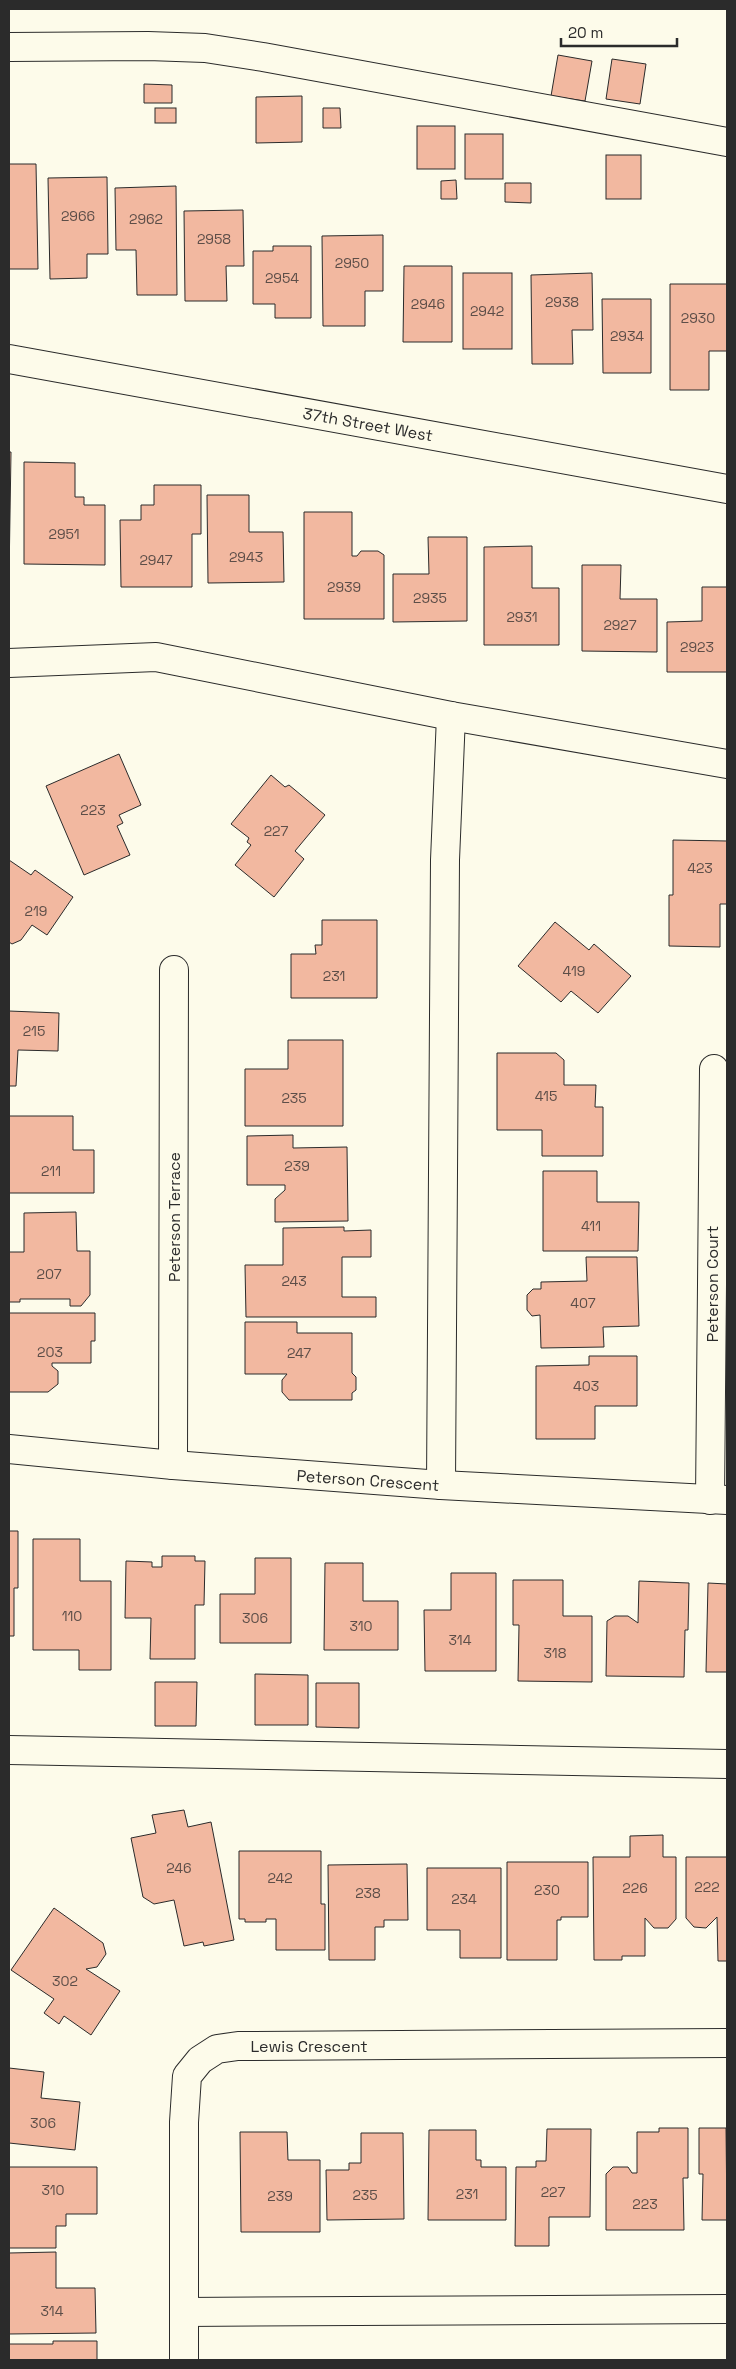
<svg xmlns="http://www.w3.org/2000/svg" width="736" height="2369" font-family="'Space Grotesk',sans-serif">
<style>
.building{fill:#f2b8a0;stroke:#2b2b2b}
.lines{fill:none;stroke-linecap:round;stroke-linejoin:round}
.minor-casing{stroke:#2b2b2b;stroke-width:30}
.minor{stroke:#fdfbea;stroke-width:28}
.labels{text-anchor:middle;stroke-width:4;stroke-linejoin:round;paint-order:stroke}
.number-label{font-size:14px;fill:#5d4e48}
.street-label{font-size:16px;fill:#2b2b2b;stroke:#fdfbea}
</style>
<rect width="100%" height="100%" fill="#fdfbea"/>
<g class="building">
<polygon points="558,55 592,61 585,101 551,96"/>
<polygon points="612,59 646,64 640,104 606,99"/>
<polygon points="144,84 172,85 172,103 144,103"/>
<polygon points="302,96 302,142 256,143 256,97"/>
<rect x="155" y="108" width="21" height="15"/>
<polygon points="323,108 340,108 341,128 323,128"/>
<rect x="417" y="126" width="38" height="43"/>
<rect x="465" y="134" width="38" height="45"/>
<rect x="606" y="155" width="35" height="44"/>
<polygon points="9,164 36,164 38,269 9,269"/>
<polygon points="107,177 108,254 87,254 87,278 50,279 48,178"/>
<polygon points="456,180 457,199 441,199 441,181"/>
<polygon points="505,183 531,183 531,203 505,202"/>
<polygon points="176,186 177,295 137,295 136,250 116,250 115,188"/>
<polygon points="243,210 244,266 226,266 227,301 185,301 184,211"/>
<polygon points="383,235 383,291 365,291 365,326 323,326 322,236"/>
<polygon points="273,246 311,246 311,318 275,318 275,304 253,304 253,251 273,251"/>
<polygon points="404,266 452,266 452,342 403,342"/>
<rect x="463" y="273" width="49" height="76"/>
<polygon points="592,273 593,330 572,330 573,364 532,364 531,275"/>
<polygon points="670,284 727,284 727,351 709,351 709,390 670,390"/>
<polygon points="602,299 651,299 651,373 603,373"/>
<polygon points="9,452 11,452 9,578"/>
<polygon points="24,462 75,463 75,497 84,497 84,505 105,505 105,565 24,564"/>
<polygon points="154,485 201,485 201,534 192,534 192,587 121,587 120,520 141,520 141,505 154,505"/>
<polygon points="207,495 249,495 249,532 283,532 284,582 208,583"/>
<polygon points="304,512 352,512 352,556 357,556 361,551 378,551 384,555 384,619 304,619"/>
<polygon points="428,537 467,537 467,621 393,622 393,574 429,574"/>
<polygon points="532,546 532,588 559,588 559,645 484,645 484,547"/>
<polygon points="582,565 621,565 620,599 657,599 657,652 582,651"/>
<polygon points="702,587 727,587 727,672 667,672 667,622 702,621"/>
<polygon points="119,754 141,805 119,815 123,823 117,826 130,855 84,875 46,786"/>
<polygon points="271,775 285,787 289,785 325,815 295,851 304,859 274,897 235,865 251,845 247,842 249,838 231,824"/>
<polygon points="673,840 727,841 727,904 720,904 720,947 669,946 669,895 673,895"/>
<polygon points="9,860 31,875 35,870 73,897 47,935 32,925 21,940 12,944 9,942"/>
<polygon points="322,920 377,920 377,998 291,998 291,954 316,954 315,945 322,945"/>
<polygon points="555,922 589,950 594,944 631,976 598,1013 571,991 561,1002 518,966"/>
<polygon points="9,1011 59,1013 58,1051 18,1050 16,1086 9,1086"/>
<polygon points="288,1040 343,1040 343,1126 245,1126 245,1069 288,1069"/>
<polygon points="497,1053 556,1053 564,1060 564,1085 596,1085 595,1107 603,1107 603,1156 542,1156 542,1130 497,1130"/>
<polygon points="9,1116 73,1116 73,1150 94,1150 94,1193 9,1193"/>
<polygon points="293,1135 293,1148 347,1147 348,1221 275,1222 275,1199 285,1190 285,1185 247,1185 247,1136"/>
<polygon points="543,1171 597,1171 597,1202 639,1202 638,1251 543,1251"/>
<polygon points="76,1212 77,1251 90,1251 90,1295 81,1306 70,1306 70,1299 20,1299 20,1302 9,1302 9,1252 24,1252 24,1213"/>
<polygon points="344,1227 344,1231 371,1230 371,1257 342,1257 342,1297 376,1297 376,1317 246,1317 245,1265 283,1265 283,1228"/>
<polygon points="586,1257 637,1257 639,1326 603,1327 604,1347 541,1348 540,1315 532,1316 527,1310 527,1295 533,1289 541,1289 541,1282 587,1281"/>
<polygon points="9,1313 95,1313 95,1341 91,1341 91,1363 52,1363 52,1366 58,1371 58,1384 48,1392 9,1392"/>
<polygon points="245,1322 297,1322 297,1333 352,1333 352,1373 356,1377 356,1390 352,1393 352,1400 289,1400 282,1392 282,1380 287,1374 245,1374"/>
<polygon points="589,1356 637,1356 637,1406 595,1406 595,1439 536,1439 536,1366 589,1365"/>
<polygon points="9,1531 18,1531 18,1588 14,1588 14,1636 9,1636"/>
<polygon points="33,1539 80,1539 80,1581 111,1581 111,1670 79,1670 79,1650 33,1650"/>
<polygon points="162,1556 195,1556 195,1561 205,1561 204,1605 195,1605 195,1659 150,1659 151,1618 125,1618 126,1561 152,1562 152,1567 162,1567"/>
<polygon points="255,1558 291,1558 291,1643 220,1643 220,1594 255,1594"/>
<polygon points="325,1563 363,1563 363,1601 398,1601 398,1650 324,1650"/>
<polygon points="451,1573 496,1573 496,1671 425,1671 424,1610 451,1610"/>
<polygon points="513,1580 563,1580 563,1616 592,1616 592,1682 518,1681 519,1625 513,1625"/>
<polygon points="639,1581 689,1583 688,1630 685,1630 684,1677 606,1676 607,1621 615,1616 628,1616 638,1623"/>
<polygon points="708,1583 727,1584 727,1672 706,1672"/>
<polygon points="255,1674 308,1675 308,1725 255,1725"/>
<polygon points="155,1682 197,1682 196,1726 155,1726"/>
<polygon points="316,1683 359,1683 359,1728 316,1727"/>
<polygon points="184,1810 188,1827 211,1822 234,1940 204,1946 203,1942 184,1946 174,1900 154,1904 143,1897 131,1838 156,1833 152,1815"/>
<polygon points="663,1835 663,1857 676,1857 676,1919 668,1928 654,1928 645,1918 645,1956 622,1956 622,1960 594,1960 593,1857 630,1857 630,1836"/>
<polygon points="239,1851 321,1851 321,1904 325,1904 325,1950 276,1950 276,1919 266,1919 266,1922 245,1922 245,1919 239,1919"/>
<polygon points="686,1857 727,1857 727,1961 718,1961 717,1917 706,1928 694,1927 686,1918"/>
<polygon points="507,1862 588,1862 588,1917 561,1917 561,1920 557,1920 557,1960 507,1960"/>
<polygon points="407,1864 408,1920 384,1920 384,1927 375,1927 375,1960 329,1960 328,1865"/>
<polygon points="427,1868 501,1868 501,1958 460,1958 460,1930 427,1930"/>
<polygon points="54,1908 103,1943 106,1954 97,1967 86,1969 120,1991 91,2035 64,2016 59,2024 44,2013 54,1999 11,1970"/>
<polygon points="9,2068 44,2072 41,2098 80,2102 75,2150 9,2143"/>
<polygon points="659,2128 688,2128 688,2178 683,2178 684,2230 606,2230 606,2174 613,2167 628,2167 632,2173 637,2173 637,2132 659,2132"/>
<polygon points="699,2128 726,2128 727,2220 702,2220 703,2174 699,2174"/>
<polygon points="547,2129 591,2129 590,2217 549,2217 549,2246 515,2246 516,2167 536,2167 536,2161 546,2161"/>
<polygon points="429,2130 476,2130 476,2160 481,2160 481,2167 506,2167 506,2220 428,2220"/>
<polygon points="240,2132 287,2132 288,2160 320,2160 320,2232 241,2232"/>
<polygon points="361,2133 403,2133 404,2219 327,2220 326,2170 349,2170 349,2163 361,2163"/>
<polygon points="9,2167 97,2167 97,2214 66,2214 66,2226 56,2226 56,2248 9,2248"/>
<polygon points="56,2252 56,2288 95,2288 96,2333 9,2334 9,2253"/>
<polygon points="53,2341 97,2341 97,2360 9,2360 9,2344 53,2344"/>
</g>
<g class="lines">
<defs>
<g id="minor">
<polyline points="9,47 148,46 205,48 263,57 727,142"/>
<polyline points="9,359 727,489"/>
<polyline points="9,663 156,657 451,716 727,764"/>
<polyline points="9,1449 173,1465 441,1485 727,1500"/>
<polyline points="173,1465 174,970"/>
<polyline points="441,1485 445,860 451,716"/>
<polyline points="710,1500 714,1069"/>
<polyline points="9,1750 727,1764"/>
<polyline points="184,2312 727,2309"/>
<polyline points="184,2360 184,2122 187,2076 200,2060 217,2049 238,2046 727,2043"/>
</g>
</defs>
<use href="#minor" class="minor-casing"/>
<use href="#minor" class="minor"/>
</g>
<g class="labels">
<g class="number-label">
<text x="78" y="221">2966</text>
<text x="146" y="224">2962</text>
<text x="214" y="244">2958</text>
<text x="352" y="268">2950</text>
<text x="282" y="283">2954</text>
<text x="562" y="307">2938</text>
<text x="428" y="309">2946</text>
<text x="487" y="316">2942</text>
<text x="698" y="323">2930</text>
<text x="627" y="341">2934</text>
<text x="64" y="539">2951</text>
<text x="246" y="562">2943</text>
<text x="156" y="565">2947</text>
<text x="344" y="592">2939</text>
<text x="430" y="603">2935</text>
<text x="522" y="622">2931</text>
<text x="620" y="630">2927</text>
<text x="697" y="652">2923</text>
<text x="93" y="815">223</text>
<text x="276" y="836">227</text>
<text x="700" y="873">423</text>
<text x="36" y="916">219</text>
<text x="574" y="976">419</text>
<text x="334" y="981">231</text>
<text x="34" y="1036">215</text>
<text x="546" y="1101">415</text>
<text x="294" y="1103">235</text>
<text x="297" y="1171">239</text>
<text x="51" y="1176">211</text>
<text x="591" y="1231">411</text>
<text x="49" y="1279">207</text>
<text x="294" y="1286">243</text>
<text x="583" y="1308">407</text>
<text x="50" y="1357">203</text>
<text x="299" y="1358">247</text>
<text x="586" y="1391">403</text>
<text x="72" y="1621">110</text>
<text x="255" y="1623">306</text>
<text x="361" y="1631">310</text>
<text x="460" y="1645">314</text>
<text x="555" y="1658">318</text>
<text x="179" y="1873">246</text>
<text x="280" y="1883">242</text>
<text x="707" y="1892">222</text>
<text x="635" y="1893">226</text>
<text x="547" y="1895">230</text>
<text x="368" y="1898">238</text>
<text x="464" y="1904">234</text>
<text x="65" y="1986">302</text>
<text x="43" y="2128">306</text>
<text x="53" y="2195">310</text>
<text x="553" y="2197">227</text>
<text x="467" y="2199">231</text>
<text x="365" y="2200">235</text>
<text x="280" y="2201">239</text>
<text x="645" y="2209">223</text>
<text x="52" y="2316">314</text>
</g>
<g class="street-label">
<text transform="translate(368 424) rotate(10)" y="6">37th Street West</text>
<text transform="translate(174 1217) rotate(-90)" y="6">Peterson Terrace</text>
<text transform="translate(712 1284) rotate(-90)" y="6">Peterson Court</text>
<text transform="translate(368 1480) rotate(4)" y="6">Peterson Crescent</text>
<text x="309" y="2052">Lewis Crescent</text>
</g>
</g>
<rect width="736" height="2369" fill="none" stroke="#2b2b2b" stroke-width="20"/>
<path d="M561 38v8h116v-8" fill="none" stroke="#2b2b2b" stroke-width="2.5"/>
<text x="568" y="38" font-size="15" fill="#2b2b2b" stroke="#fdfbea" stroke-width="4" paint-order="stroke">20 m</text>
</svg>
